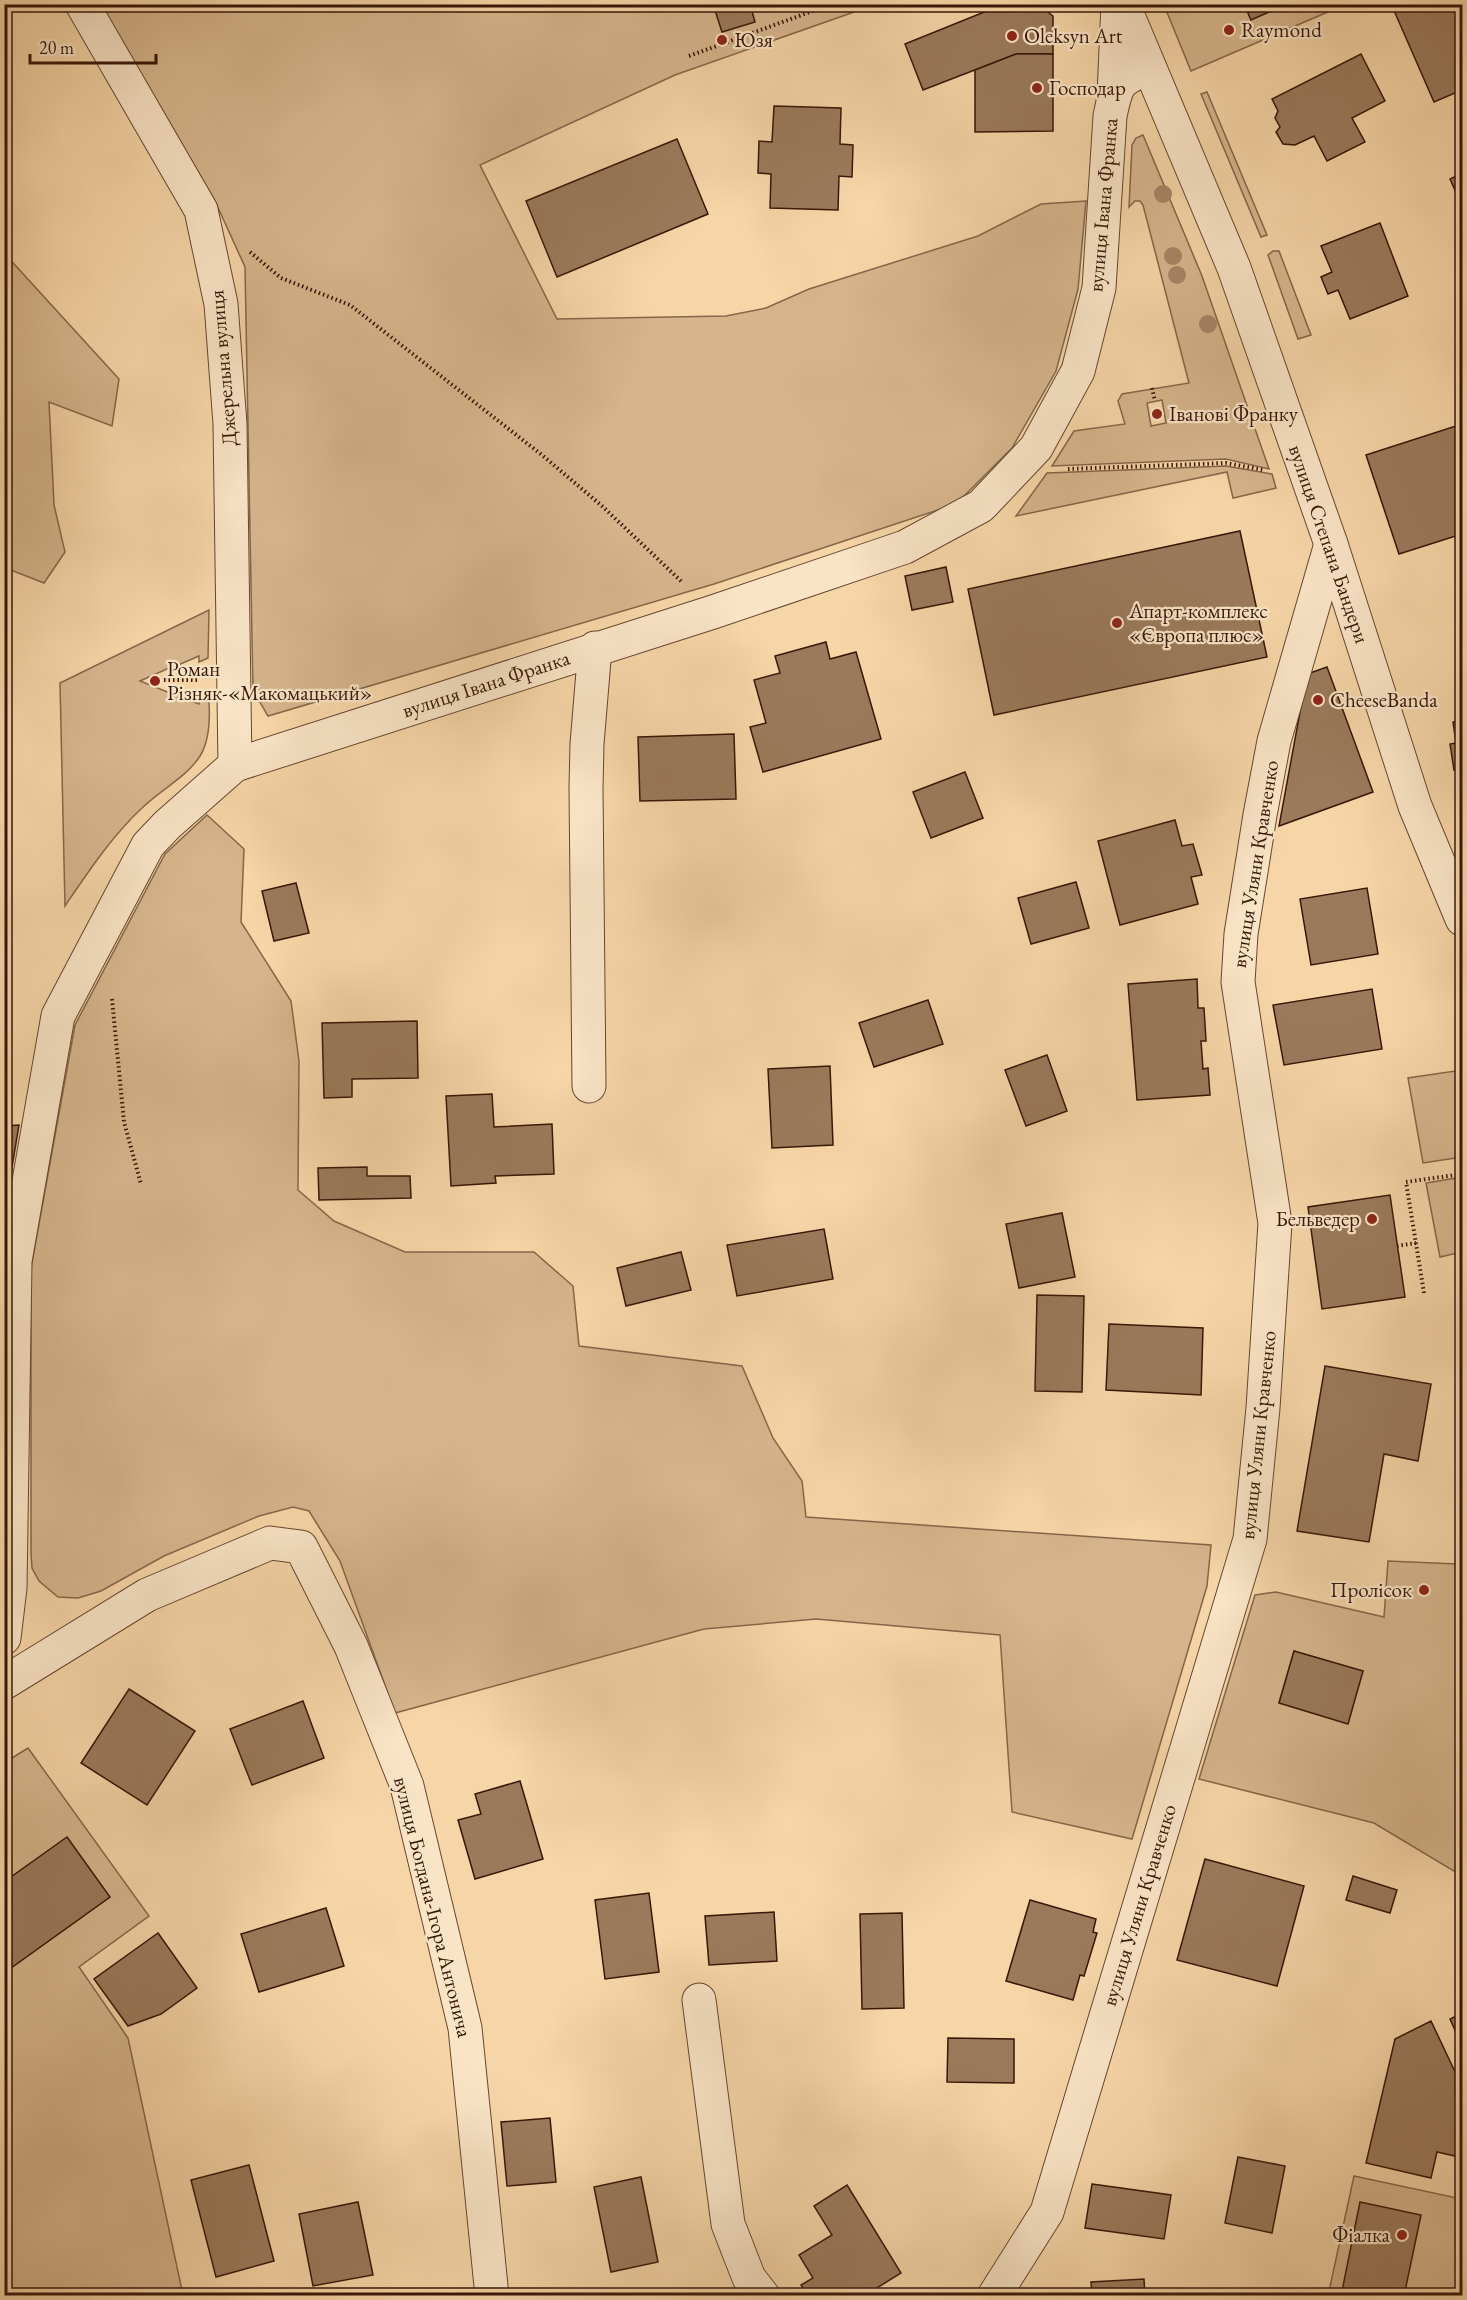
<svg xmlns="http://www.w3.org/2000/svg" width="1467" height="2300" font-family="'EB Garamond',serif">
<style>
.green{fill:#d6b58c;stroke:#86664a;stroke-width:1.5;fill-rule:evenodd}
.building{fill:#9a7a5b;stroke:#371708;stroke-width:1.5}
.lines{fill:none;stroke-linecap:round;stroke-linejoin:round}
.minor-casing{stroke:#674630;stroke-width:35}
.path{stroke:#371708;stroke-width:4;stroke-dasharray:1.5 3;stroke-linecap:butt}
.minor{stroke:#f9e4c6;stroke-width:33}
.tree{fill:#a78666}
.poi-dot{fill:#8f2418;stroke:#f9e4c6;stroke-width:2}
.labels{text-anchor:middle;stroke-width:4.5;stroke-linejoin:round;paint-order:stroke}
.poi-label{font-size:21px;fill:#371708;stroke:#f9e4c6;text-anchor:start}
.street-label{font-size:21px;fill:#371708;stroke:#f9e4c6}
</style>
<rect width="100%" height="100%" fill="#f6d5a7"/>
<filter id="stains"><feTurbulence type="fractalNoise" baseFrequency=".00333" numOctaves="4"/><feColorMatrix values="0 0 0 0 .2 0 0 0 0 .09 0 0 0 0 .02 0 0 0 .5 -.17"/></filter>
<radialGradient id="worn" r=".72"><stop offset=".6" stop-color="#630" stop-opacity="0"/><stop offset="1" stop-color="#630" stop-opacity=".3"/></radialGradient>
<g class="green">
<polygon points="101,5 874,5 675,75 480,165 557,319 726,316 766,308 809,289 978,236 1041,204 1086,201 1078,289 1056,371 1012,448 956,504 714,584 268,716 253,690 245,267 215,201"/>
<polygon points="1164,5 1344,5 1191,71"/>
<polygon points="1207,92 1267,235 1261,237 1201,94"/>
<path d="M1143,135l59,141 67,193 -43,-10 -174,7 22,-35 51,-7 -7,-23 4,-7 67,-11 -46,-178 -3,-4h-5l-6,6 3,-62 4,-7zM1162,400l4,23 -15,3 -4,-23z"/>
<polygon points="1273,251 1279,251 1311,335 1298,339 1268,255"/>
<polygon points="4,253 119,379 112,426 49,402 54,505 65,552 44,583 8,569 5,564"/>
<polygon points="1226,466 1272,474 1276,488 1233,498 1227,472 1016,516 1047,473"/>
<path d="M209,610l-1,48 -9,4v-6l-21,9v6l-9,-3 -29,13 30,12 9,-3v7l20,7 1,-6 9,4c1,17 1,38 -9,54 -13,21 -40,34 -58,52 -30,28 -54,64 -77,98l-5,-223z"/>
<polygon points="207,815 244,849 241,922 291,1001 299,1061 298,1190 334,1221 405,1252 534,1252 573,1286 579,1346 742,1366 773,1438 802,1481 806,1517 1211,1545 1207,1586 1132,1839 1012,1812 1000,1635 816,1619 704,1629 395,1713 340,1561 309,1511 293,1507 259,1516 164,1556 101,1591 78,1598 58,1597 39,1581 32,1568 31,1553 31,1268 75,1025 165,854"/>
<polygon points="1462,1070 1462,1157 1423,1163 1408,1078"/>
<polygon points="1462,1177 1462,1252 1440,1257 1426,1183"/>
<path d="M1462,1473v403l-88,-53 -175,-44 56,-184 21,-3 108,25 4,-56 69,3zM1294,1651l69,20 -15,52 -69,-20z"/>
<polygon points="28,1748 149,1916 79,1967 128,2038 183,2295 5,2296 4,1763"/>
<polygon points="1354,2176 1462,2199 1462,2270 1457,2295 1328,2296"/>
</g>
<g class="building">
<polygon points="713,4 750,4 755,22 722,32"/>
<polygon points="1004,4 1037,4 1053,16 1053,54 1016,54 923,90 905,44"/>
<polygon points="1244,4 1287,4 1251,20"/>
<polygon points="1397,4 1462,4 1462,90 1434,102 1392,6"/>
<polygon points="1016,54 1053,54 1053,131 975,132 975,70"/>
<polygon points="1361,54 1385,101 1352,118 1365,142 1327,161 1314,136 1295,145 1283,144 1276,132 1280,127 1275,118 1278,111 1272,99"/>
<polygon points="774,106 841,108 840,144 853,145 852,177 839,176 838,210 770,208 771,174 758,173 759,141 772,142"/>
<polygon points="677,139 708,214 557,277 526,201"/>
<polygon points="1462,173 1462,206 1450,179"/>
<polygon points="1380,223 1408,296 1350,319 1338,290 1328,294 1321,277 1332,272 1321,246"/>
<polygon points="1462,424 1462,534 1399,554 1366,455"/>
<polygon points="1240,531 1267,657 994,715 968,589"/>
<polygon points="946,567 953,602 912,610 905,576"/>
<polygon points="826,642 830,659 856,652 881,739 763,772 750,727 766,723 754,680 780,673 775,656"/>
<polygon points="1327,667 1373,792 1279,826 1307,674"/>
<polygon points="1462,720 1462,785 1460,768 1454,770 1450,744 1456,743 1453,722"/>
<polygon points="734,734 736,799 640,801 638,737"/>
<polygon points="965,772 983,818 931,838 913,792"/>
<polygon points="1175,820 1182,846 1193,844 1202,875 1191,877 1198,904 1120,925 1098,841"/>
<polygon points="1076,882 1089,928 1031,944 1018,898"/>
<polygon points="296,883 309,933 274,941 262,891"/>
<polygon points="1367,888 1378,954 1311,965 1300,899"/>
<polygon points="1197,979 1198,1008 1204,1008 1206,1041 1201,1041 1203,1069 1208,1068 1210,1095 1137,1100 1128,984"/>
<polygon points="1372,989 1382,1049 1284,1065 1273,1005"/>
<polygon points="928,1000 943,1044 874,1067 859,1023"/>
<polygon points="417,1021 418,1078 352,1079 352,1097 324,1098 322,1023"/>
<polygon points="1047,1055 1067,1111 1026,1126 1005,1070"/>
<polygon points="830,1066 833,1145 772,1148 768,1069"/>
<polygon points="492,1094 494,1127 552,1124 554,1174 495,1176 496,1183 451,1186 446,1096"/>
<polygon points="19,1125 5,1209 4,1209 4,1126"/>
<polygon points="367,1167 367,1176 410,1176 411,1198 319,1200 318,1168"/>
<polygon points="1390,1195 1405,1297 1322,1309 1308,1207"/>
<polygon points="1062,1213 1075,1277 1019,1288 1006,1224"/>
<polygon points="824,1229 833,1279 737,1296 727,1245"/>
<polygon points="681,1252 691,1290 626,1306 617,1268"/>
<polygon points="1037,1295 1084,1296 1082,1392 1035,1391"/>
<polygon points="1109,1324 1203,1328 1201,1395 1106,1390"/>
<polygon points="1325,1366 1431,1384 1418,1461 1384,1454 1369,1542 1297,1531"/>
<polygon points="1294,1651 1363,1671 1348,1724 1279,1703"/>
<polygon points="129,1689 195,1731 147,1805 81,1763"/>
<polygon points="303,1701 324,1758 252,1785 230,1729"/>
<polygon points="520,1781 543,1859 475,1879 458,1820 481,1814 475,1794"/>
<polygon points="67,1837 110,1897 4,1973 4,1882"/>
<polygon points="1205,1859 1304,1886 1277,1986 1177,1960"/>
<polygon points="1353,1876 1397,1890 1390,1913 1346,1900"/>
<polygon points="649,1893 659,1972 605,1979 595,1900"/>
<polygon points="1030,1900 1096,1919 1093,1932 1097,1933 1084,1976 1080,1975 1073,2000 1006,1981"/>
<polygon points="326,1908 344,1966 259,1992 241,1934"/>
<polygon points="774,1912 777,1961 709,1965 705,1916"/>
<polygon points="902,1913 904,2008 862,2009 860,1914"/>
<polygon points="158,1933 197,1988 161,2014 128,2026 94,1979"/>
<polygon points="1462,2013 1462,2046 1450,2019"/>
<polygon points="1431,2021 1457,2076 1455,2086 1462,2088 1462,2126 1455,2156 1437,2152 1431,2178 1366,2163 1395,2039"/>
<polygon points="948,2038 1014,2039 1014,2083 947,2082"/>
<polygon points="550,2118 556,2182 507,2186 501,2122"/>
<polygon points="1238,2157 1285,2166 1272,2233 1225,2223"/>
<polygon points="249,2165 274,2261 216,2277 191,2180"/>
<polygon points="641,2177 658,2262 611,2272 594,2187"/>
<polygon points="1092,2184 1171,2195 1164,2239 1085,2228"/>
<polygon points="847,2185 901,2273 864,2296 808,2296 801,2285 813,2278 799,2255 832,2235 814,2206"/>
<polygon points="358,2202 373,2275 313,2286 299,2214"/>
<polygon points="1360,2202 1421,2215 1404,2296 1341,2296"/>
<polygon points="1144,2279 1145,2296 1092,2296 1091,2282"/>
</g>
<g class="lines">
<defs>
<g id="minor">
<polyline points="82,4 201,210 221,304 230,424 235,765"/>
<polyline points="1123,4 1234,268 1331,544 1415,806 1462,919"/>
<polyline points="1114,95 1118,4"/>
<polyline points="589,1086 586,788 587,744 595,648"/>
<path d="M4,1638l6,-50 5,-327 43,-245 90,-171 19,-20 68,-60 478,-153 192,-65 76,-41 55,-58 42,-77 21,-83 11,-172c7,-34 8,-35 39,-49"/>
<polyline points="4,1683 147,1595 270,1543 301,1547 351,1646 407,1786 465,2028 492,2296"/>
<polyline points="699,2000 728,2224 749,2278 763,2296"/>
<polyline points="994,2296 1047,2212 1250,1539 1263,1408 1275,1223 1238,982 1241,934 1260,815 1274,741 1331,544"/>
</g>
</defs>
<use href="#minor" class="minor-casing"/>
<g class="path">
<polyline points="689,56 832,4"/>
<polyline points="250,252 281,278 350,305 542,455 602,506 682,582"/>
<polyline points="1152,388 1155,401"/>
<polyline points="1068,469 1226,463 1264,470"/>
<polyline points="164,680 197,680"/>
<polyline points="112,999 124,1122 141,1184"/>
<polyline points="1397,1246 1416,1243"/>
<polyline points="1424,1293 1406,1182 1462,1174"/>
</g>
<use href="#minor" class="minor"/>
</g>
<g class="tree">
<circle cx="1163" cy="194" r="9"/>
<circle cx="1173" cy="256" r="9"/>
<circle cx="1177" cy="275" r="9"/>
<circle cx="1208" cy="324" r="9"/>
</g>
<g class="poi-dot">
<circle cx="1229" cy="30" r="6"/>
<circle cx="1012" cy="36" r="6"/>
<circle cx="722" cy="40" r="6"/>
<circle cx="1037" cy="88" r="6"/>
<circle cx="1157" cy="414" r="6"/>
<circle cx="1117" cy="623" r="6"/>
<circle cx="155" cy="681" r="6"/>
<circle cx="1318" cy="700" r="6"/>
<circle cx="1372" cy="1219" r="6"/>
<circle cx="1424" cy="1590" r="6"/>
<circle cx="1402" cy="2235" r="6"/>
</g>
<g class="labels">
<g class="poi-label">
<text x="1241" y="37">Raymond</text>
<text x="1024" y="43">Oleksyn Art</text>
<text x="734" y="47">Юзя</text>
<text x="1049" y="95">Господар</text>
<text x="1169" y="421">Іванові Франку</text>
<text x="1129" y="618">Апарт-комплекс<tspan x="1129" dy="24">«Європа плюс»</tspan></text>
<text x="167" y="676">Роман<tspan x="167" dy="24">Різняк-«Макомацький»</tspan></text>
<text x="1330" y="707">CheeseBanda</text>
<text x="1360" y="1226" text-anchor="end">Бельведер</text>
<text x="1412" y="1597" text-anchor="end">Пролісок</text>
<text x="1390" y="2242" text-anchor="end">Фіалка</text>
</g>
<g class="street-label">
<text transform="translate(1103 205) rotate(-85)" y="7">вулиця Івана Франка</text>
<text transform="translate(223 368) rotate(-95)" y="7">Джерельна вулиця</text>
<text transform="translate(1329 544) rotate(71)" y="7">вулиця Степана Бандери</text>
<text transform="translate(486 684) rotate(-18)" y="7">вулиця Івана Франка</text>
<text transform="translate(1255 864) rotate(-81)" y="7">вулиця Уляни Кравченко</text>
<text transform="translate(1258 1435) rotate(-84)" y="7">вулиця Уляни Кравченко</text>
<text transform="translate(1139 1905) rotate(-73)" y="7">вулиця Уляни Кравченко</text>
<text transform="translate(433 1907) rotate(76)" y="7">вулиця Богдана-Ігора Антонича</text>
</g>
</g>
<rect width="1467" height="2300" fill="none" stroke="#f6d5a7" stroke-width="24"/>
<rect x="6" y="6" width="1455" height="2288" fill="none" stroke="#371708" stroke-width="3"/>
<rect x="12" y="12" width="1443" height="2276" fill="none" stroke="#371708" stroke-width="1.5"/>
<path d="M30 54v9h126v-9" fill="none" stroke="#371708" stroke-width="3"/>
<text x="39" y="54" font-size="18" fill="#371708" stroke="#f9e4c6" stroke-width="4.5" paint-order="stroke">20 m</text>
<rect width="100%" height="100%" filter="url(#stains)"/>
<rect width="100%" height="100%" fill="url(#worn)"/>
</svg>
